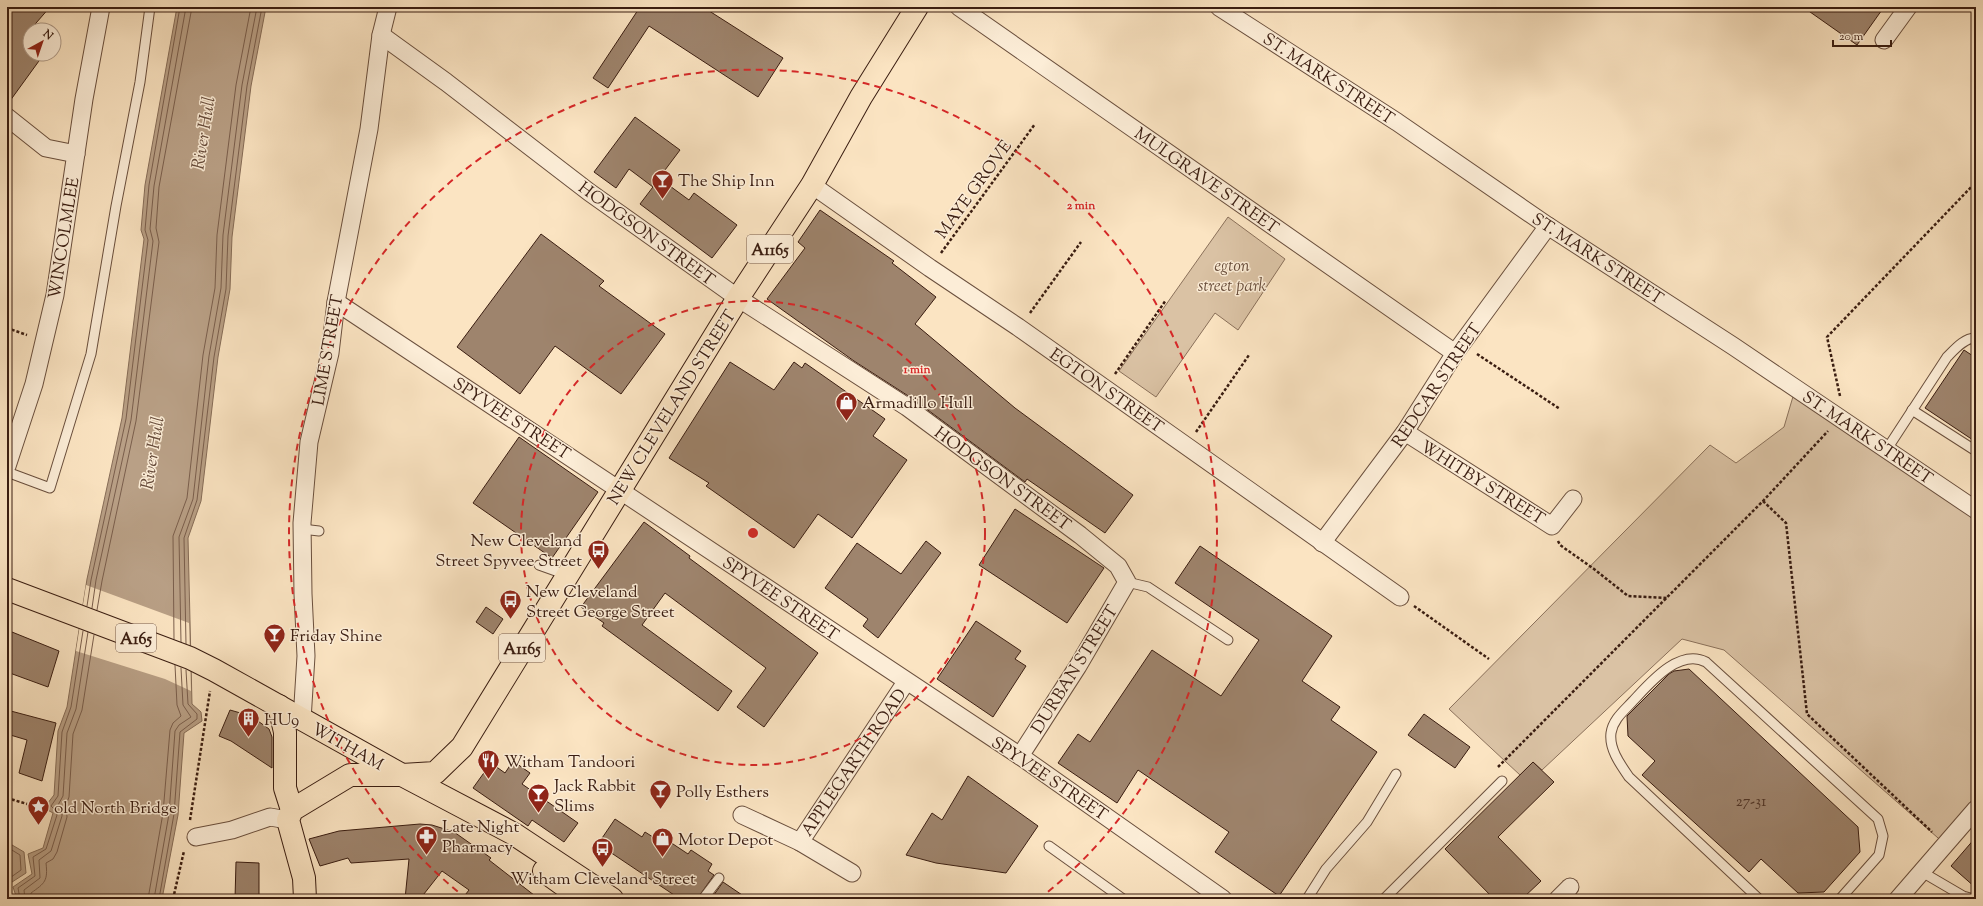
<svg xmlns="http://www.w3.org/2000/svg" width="1983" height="906" font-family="'Sorts Mill Goudy',serif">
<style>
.green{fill:#dac2a4;stroke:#8a705a}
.water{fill:#b9a086;stroke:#866c57}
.pier{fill:#fbe4c2}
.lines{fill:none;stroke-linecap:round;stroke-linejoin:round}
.shore{stroke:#7a5e4c;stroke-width:1}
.building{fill:#9e846d;stroke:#3a1d11}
.lane-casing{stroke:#6a4f3d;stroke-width:11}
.street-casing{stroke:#6a4f3d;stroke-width:19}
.primary-casing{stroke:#3a1d11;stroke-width:24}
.highway-casing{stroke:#3a1d11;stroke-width:24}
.path{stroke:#3a1d11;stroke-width:2.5;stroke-dasharray:3 2;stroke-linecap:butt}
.lane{stroke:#fcedd7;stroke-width:9}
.street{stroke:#fcedd7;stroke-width:17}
.primary{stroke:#fbe4c2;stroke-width:22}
.highway{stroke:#fbe4c2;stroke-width:22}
.ring{fill:none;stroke:#d62828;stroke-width:2;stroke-dasharray:7 5}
.labels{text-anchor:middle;stroke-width:3;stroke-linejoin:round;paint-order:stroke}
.number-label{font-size:15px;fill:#533728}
.shield{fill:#fcedd7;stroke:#745b4c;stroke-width:1}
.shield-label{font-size:16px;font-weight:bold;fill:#3a1d11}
.street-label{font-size:17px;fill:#3a1d11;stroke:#fcedd7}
.poi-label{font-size:17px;fill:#3a1d11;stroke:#fcedd7;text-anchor:start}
.park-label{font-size:17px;font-style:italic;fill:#6a4f3d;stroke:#fcedd7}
.water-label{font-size:18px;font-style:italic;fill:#664b3a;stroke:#fcedd7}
.centre{fill:#d62828;stroke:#fcedd7;stroke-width:2}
.ring-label{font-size:12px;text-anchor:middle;font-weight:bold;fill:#d62828;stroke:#fcedd7;stroke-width:3;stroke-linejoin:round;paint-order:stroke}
</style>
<rect width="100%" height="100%" fill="#fbe4c2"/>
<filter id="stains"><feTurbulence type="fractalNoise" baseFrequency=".005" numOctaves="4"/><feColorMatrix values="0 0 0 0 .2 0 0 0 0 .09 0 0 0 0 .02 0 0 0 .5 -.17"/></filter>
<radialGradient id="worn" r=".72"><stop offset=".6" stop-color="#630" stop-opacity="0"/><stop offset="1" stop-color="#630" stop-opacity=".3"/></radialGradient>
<g class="green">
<polygon points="1228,217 1285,259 1238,330 1215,313 1156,397 1119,371"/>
<polygon points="1797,383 1976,508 1976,815 1946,845 1724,650 1682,639 1542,770 1533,762 1520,775 1449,709 1710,445 1736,463 1784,427"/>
</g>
<g class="water">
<polygon points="177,7 266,7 251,86 232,237 230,289 218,357 201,501 188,538 192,704 201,712 202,721 184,733 178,815 162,899 17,899 13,887 32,874 28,854 43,848 53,813 44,808 54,795 58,731 67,707 87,579 122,418 144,239 141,230 145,185"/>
<polygon points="7,842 24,852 26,873 9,884 7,883"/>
</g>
<polygon class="pier" points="86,585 189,623 191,691 165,679 76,651"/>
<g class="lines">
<g class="shore">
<polyline points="87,606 91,580 126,419 148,240 145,230 149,185 180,7"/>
<polyline points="92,608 96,580 131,420 153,241 150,229 154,186 186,7"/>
<polyline points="97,610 102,581 136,421 159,242 156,228 159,187 192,7"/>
<polyline points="174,639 173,536 187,498 203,355 215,288 217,235 236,85 251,7"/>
<polyline points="181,642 179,537 193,499 209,356 221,288 223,235 242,85 257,7"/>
<polyline points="186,644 184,538 197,500 214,357 226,289 228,236 247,86 262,7"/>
<polyline points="7,847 20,855 21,870 7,880"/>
<polyline points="20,899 18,888 35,876 33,857 46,849 57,815 56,811 51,806 58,796 62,732 71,707 83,631"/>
<polyline points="25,899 24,890 40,878 39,860 51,851 62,816 62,811 58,805 63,796 67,733 76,709 88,632"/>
<path d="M31,899v-6c14,-10 17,-12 15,-30l7,-4 4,-7 10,-35 -1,-12 3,-8 4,-63 9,-24 12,-75"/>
<polyline points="148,899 163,813 170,730 173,723 181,716 177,705 175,665"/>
<polyline points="154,899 169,814 175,731 179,725 191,717 183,705 181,668"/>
<polyline points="159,899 174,814 180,732 197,719 197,714 188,704 186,670"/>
</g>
</g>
<g class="building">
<polygon points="7,7 50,7 30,30 30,54 44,54 7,105"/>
<polygon points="640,7 703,7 783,58 758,97 649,26 608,88 593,78"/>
<polygon points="1803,7 1884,7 1857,45"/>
<polygon points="635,117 680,150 659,178 689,200 694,193 737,225 712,258 640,204 659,179 653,187 629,169 616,188 594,172"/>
<polygon points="820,210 894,261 892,263 936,297 915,324 1015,408 1133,495 1105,533 1027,479 1025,482 913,399 854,361 767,299 805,248 798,242"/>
<polygon points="541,234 604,281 599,286 665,334 621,394 555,346 520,394 457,347"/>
<polygon points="1964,350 1976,358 1976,442 1925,408"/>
<polygon points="730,362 774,390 794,362 802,368 805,363 885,419 873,436 907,460 852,538 818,514 794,548 706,486 709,483 669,458"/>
<polygon points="519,437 598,492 552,558 473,503"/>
<polygon points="1015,509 1104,568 1067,623 979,565"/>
<polygon points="644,522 690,556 689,558 818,653 764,727 737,707 766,668 665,593 642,625 732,691 718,711 602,626 604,623 581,607"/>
<polygon points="926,541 941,553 878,638 863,626 868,619 825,588 857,543 901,574"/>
<polygon points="1200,546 1332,636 1302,681 1340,707 1331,720 1377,752 1279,896 1215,852 1229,832 1138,770 1117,803 1058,763 1078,734 1090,742 1152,650 1221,696 1259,640 1175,583"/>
<polygon points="486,607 503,619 493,634 476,622"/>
<polygon points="976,621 1021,651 1015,659 1026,666 993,717 937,679"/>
<polygon points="7,630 59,651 48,687 7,672"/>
<polygon points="1689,669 1858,827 1860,852 1824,892 1798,893 1761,859 1749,872 1642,775 1655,761 1628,736 1627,716 1669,674 1674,671"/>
<polygon points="7,710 56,723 42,781 19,773 27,740 7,734"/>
<polygon points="230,710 251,716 269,729 272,737 272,768 231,741 219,736"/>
<polygon points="1424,714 1470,747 1455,768 1408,735"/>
<polygon points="513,761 530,773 522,784 578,823 564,842 532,820 528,826 473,788 491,763 505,773"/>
<polygon points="1533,762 1554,782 1498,837 1541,881 1522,899 1494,899 1445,849"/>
<polygon points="968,776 1038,826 1006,873 936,863 906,855 932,813 942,820"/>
<polygon points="615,819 642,837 645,832 664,844 667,840 688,854 691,850 712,864 708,871 714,875 697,899 680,899 598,844"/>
<polygon points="420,824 432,825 454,832 491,858 489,860 539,899 462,899 469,890 442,871 420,899 405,899 409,859 351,863 348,858 320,866 309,839 339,831"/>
<polygon points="1976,837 1976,888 1951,866"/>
<polygon points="236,862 259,863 259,899 235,899"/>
<polygon points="723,882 748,899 711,899"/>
</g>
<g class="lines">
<defs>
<g id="lane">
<polyline points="1912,410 1976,451"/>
<path d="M1887,449l60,-92c7,-7 18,-20 29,-19"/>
<polyline points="7,472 50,488 91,354 116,206 140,82 150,7"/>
<polyline points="302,529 319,531"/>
<polyline points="539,565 567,575"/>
<polyline points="1127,582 1148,587 1228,640"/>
<polyline points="1049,846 1123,899"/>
<polyline points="1922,872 1963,896 1974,899"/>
<polyline points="703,899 719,878"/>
<polyline points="1307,899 1326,869 1367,822 1396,774"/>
<polyline points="1384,899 1502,781"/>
<path d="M1759,899l-130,-122c-9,-13 -20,-28 -18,-44 2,-14 14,-23 22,-32 17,-18 46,-53 73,-39l172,157 5,17 -4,19 -39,44"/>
</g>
<g id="street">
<polyline points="959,7 1455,353"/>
<polyline points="1219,7 1397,122 1548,226 1733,346 1976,510"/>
<polyline points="381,35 446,82 589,192 738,298 907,407 1080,535 1118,566 1127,582 1078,666 1020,756"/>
<polyline points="1884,40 1908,7"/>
<polyline points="7,117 46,148 76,154"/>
<polyline points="812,185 930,268 1018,327 1400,597"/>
<polyline points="336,302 1020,756 1223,899"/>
<polyline points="1405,432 1552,526 1573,499"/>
<polyline points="7,466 34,384 55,295 84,99 101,7"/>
<polyline points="1322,543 1405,432 1455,353 1548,226"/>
<polyline points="302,720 306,656 303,594 302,523 309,442 330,353 336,302 369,129 381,35 388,7"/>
<polyline points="742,815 800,842 852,873"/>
<polyline points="196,837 232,830 270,817 288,820"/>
<polyline points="800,842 906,682"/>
<polyline points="1558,899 1570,887"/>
<polyline points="1898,899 1976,809"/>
</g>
<g id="primary">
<polyline points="279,706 285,732 285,788 292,810"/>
<polyline points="305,899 304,878 288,820 292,810 350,775 402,775 435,773 462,747 738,298 812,185 861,97 917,7"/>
</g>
<g id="highway">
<polyline points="7,589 190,658 214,670 402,775 514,834 612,899"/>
<polyline points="544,871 583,899"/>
</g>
</defs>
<use href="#lane" class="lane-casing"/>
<use href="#street" class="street-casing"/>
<use href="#primary" class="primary-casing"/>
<use href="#highway" class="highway-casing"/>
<g class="path">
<polyline points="941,253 1035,124"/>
<polyline points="1030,313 1081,242"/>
<polyline points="7,328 27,335"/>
<polyline points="1477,354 1560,409"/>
<polyline points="1115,374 1166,300"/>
<polyline points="1840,396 1827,337 1976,182"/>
<polyline points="1196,432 1249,355"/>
<polyline points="1763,501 1786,523 1807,714 1932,832"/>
<polyline points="1558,541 1560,545 1594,569 1628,596 1667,598"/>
<polyline points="1414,606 1489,659"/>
<polyline points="1498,767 1763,501 1828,431"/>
<polyline points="7,798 27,804"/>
<polyline points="190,820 210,691"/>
<polyline points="173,899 184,851"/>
<polyline points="1365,899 1370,895"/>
</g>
<use href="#lane" class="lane"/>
<use href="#street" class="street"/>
<use href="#primary" class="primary"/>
<use href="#highway" class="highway"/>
</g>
<g class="ring">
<circle cx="753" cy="533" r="232"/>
<path d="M467 899A464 464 0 1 1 1039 899"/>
</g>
<defs>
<symbol id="bar-pin" viewBox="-11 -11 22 30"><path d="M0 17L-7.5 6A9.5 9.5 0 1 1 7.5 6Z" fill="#8f2418" stroke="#fcedd7"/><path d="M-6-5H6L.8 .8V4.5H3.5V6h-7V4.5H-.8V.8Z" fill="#fff"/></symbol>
<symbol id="shop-pin" viewBox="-11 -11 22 30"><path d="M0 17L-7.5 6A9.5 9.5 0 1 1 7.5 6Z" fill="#8f2418" stroke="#fcedd7"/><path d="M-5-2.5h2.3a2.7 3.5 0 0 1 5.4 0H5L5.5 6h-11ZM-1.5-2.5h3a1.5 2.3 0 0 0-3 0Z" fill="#fff"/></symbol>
<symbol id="bus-pin" viewBox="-11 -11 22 30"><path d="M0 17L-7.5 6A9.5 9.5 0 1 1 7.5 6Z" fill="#8f2418" stroke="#fcedd7"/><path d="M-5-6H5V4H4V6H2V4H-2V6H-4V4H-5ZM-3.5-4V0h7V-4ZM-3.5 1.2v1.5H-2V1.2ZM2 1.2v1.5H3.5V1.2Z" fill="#fff"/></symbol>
<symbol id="building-pin" viewBox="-11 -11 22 30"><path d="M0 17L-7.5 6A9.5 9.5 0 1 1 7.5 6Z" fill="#8f2418" stroke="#fcedd7"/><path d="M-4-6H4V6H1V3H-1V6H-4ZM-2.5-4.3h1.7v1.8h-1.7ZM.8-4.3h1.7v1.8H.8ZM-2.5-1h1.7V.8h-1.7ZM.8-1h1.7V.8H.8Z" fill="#fff"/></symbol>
<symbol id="restaurant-pin" viewBox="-11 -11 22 30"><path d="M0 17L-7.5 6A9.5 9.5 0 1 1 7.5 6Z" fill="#8f2418" stroke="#fcedd7"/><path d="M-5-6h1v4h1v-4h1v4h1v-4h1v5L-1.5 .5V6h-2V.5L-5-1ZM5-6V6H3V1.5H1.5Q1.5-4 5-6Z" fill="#fff"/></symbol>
<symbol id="sight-pin" viewBox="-11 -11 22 30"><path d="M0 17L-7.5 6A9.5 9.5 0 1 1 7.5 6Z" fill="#8f2418" stroke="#fcedd7"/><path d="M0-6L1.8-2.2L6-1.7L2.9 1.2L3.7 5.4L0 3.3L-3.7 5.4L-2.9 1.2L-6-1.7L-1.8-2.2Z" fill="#fff"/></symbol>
<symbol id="pharmacy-pin" viewBox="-11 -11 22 30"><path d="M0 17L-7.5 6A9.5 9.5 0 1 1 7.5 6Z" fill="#8f2418" stroke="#fcedd7"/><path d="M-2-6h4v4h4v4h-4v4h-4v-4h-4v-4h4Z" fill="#fff"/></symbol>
</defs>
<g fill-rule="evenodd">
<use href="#bar-pin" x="650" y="168" width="25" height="34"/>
<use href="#shop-pin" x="834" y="390" width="25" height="34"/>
<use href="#bus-pin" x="586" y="538" width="25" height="34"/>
<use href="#bus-pin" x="498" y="588" width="25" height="34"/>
<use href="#bar-pin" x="262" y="622" width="25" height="34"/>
<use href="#building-pin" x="236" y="706" width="25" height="34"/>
<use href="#restaurant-pin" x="476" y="748" width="25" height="34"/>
<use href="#bar-pin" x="648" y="778" width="25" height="34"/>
<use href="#bar-pin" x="526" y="782" width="25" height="34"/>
<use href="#sight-pin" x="26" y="794" width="25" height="34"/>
<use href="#pharmacy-pin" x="414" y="824" width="25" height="34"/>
<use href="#shop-pin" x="650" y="826" width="25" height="34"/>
<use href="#bus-pin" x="590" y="836" width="25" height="34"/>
</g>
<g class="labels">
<g class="number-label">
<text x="1751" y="806">27-31</text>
</g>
<g class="shield">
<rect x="747" y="235" width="46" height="28" rx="3"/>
<rect x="116" y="624" width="40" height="28" rx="3"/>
<rect x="499" y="634" width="46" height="28" rx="3"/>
</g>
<g class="shield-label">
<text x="770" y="255">A1165</text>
<text x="136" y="644">A165</text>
<text x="522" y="654">A1165</text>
</g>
<g class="street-label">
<text transform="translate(1329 78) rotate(33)" y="6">ST. MARK STREET</text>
<text transform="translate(1207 180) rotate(35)" y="6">MULGRAVE STREET</text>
<text transform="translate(973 189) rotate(-54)" y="6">MAYE GROVE</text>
<text transform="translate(647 233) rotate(36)" y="6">HODGSON STREET</text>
<text transform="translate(63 238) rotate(-81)" y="6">WINCOLMLEE</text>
<text transform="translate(1598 258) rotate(33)" y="6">ST. MARK STREET</text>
<text transform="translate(327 350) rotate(-80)" y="6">LIME STREET</text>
<text transform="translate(1436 385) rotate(-56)" y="6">REDCAR STREET</text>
<text transform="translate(1107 390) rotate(35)" y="6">EGTON STREET</text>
<text transform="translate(671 407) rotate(-58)" y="6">NEW CLEVELAND STREET</text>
<text transform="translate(512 418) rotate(33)" y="6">SPYVEE STREET</text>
<text transform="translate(1868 437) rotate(34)" y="6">ST. MARK STREET</text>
<text transform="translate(1003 478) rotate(36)" y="6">HODGSON STREET</text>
<text transform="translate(1483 482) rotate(32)" y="6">WHITBY STREET</text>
<text transform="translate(781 598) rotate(34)" y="6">SPYVEE STREET</text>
<text transform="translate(1074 669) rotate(-58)" y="6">DURBAN STREET</text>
<text transform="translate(348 746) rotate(29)" y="6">WITHAM</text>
<text transform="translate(853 762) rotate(-56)" y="6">APPLEGARTH ROAD</text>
<text transform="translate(1050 778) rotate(34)" y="6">SPYVEE STREET</text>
</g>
<g class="poi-label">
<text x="678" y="186">The Ship Inn</text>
<text x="862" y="408">Armadillo Hull</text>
<text x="582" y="546" text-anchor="end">New Cleveland<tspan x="582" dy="20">Street Spyvee Street</tspan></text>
<text x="526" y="597">New Cleveland<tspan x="526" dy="20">Street George Street</tspan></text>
<text x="290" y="641">Friday Shine</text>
<text x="264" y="725">HU9</text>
<text x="504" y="767">Witham Tandoori</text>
<text x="554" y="791">Jack Rabbit<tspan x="554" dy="20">Slims</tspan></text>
<text x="676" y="797">Polly Esthers</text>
<text x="54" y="813">old North Bridge</text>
<text x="442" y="832">Late Night<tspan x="442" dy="20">Pharmacy</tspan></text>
<text x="678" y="845">Motor Depot</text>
<text x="603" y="884" text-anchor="middle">Witham Cleveland Street</text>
</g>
<g class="park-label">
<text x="1232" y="271">egton<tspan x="1232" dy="20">street park</tspan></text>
</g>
<g class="water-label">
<text transform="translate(203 133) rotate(-81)" y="6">River Hull</text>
<text transform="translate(152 453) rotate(-81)" y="6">River Hull</text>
</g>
</g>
<circle cx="753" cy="533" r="6" class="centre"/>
<g class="ring-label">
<text x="1081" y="209">2 min</text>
<text x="917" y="373">1 min</text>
</g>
<rect width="1983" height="906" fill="none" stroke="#fbe4c2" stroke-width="24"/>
<rect x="8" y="8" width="1967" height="890" fill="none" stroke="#3a1d11" stroke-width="2"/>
<rect x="12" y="12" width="1959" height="882" fill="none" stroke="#3a1d11"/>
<g transform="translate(42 42) rotate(40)"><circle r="19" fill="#fcedd7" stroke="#ae9a88"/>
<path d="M0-3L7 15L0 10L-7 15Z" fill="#8f2418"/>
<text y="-6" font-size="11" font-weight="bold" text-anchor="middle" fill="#3a1d11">N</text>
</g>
<path d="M1833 40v6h58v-6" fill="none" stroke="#3a1d11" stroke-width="2"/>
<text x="1839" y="40" font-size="12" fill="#3a1d11" stroke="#fcedd7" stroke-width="3" paint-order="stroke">20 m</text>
<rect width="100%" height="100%" filter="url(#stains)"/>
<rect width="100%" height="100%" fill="url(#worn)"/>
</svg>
